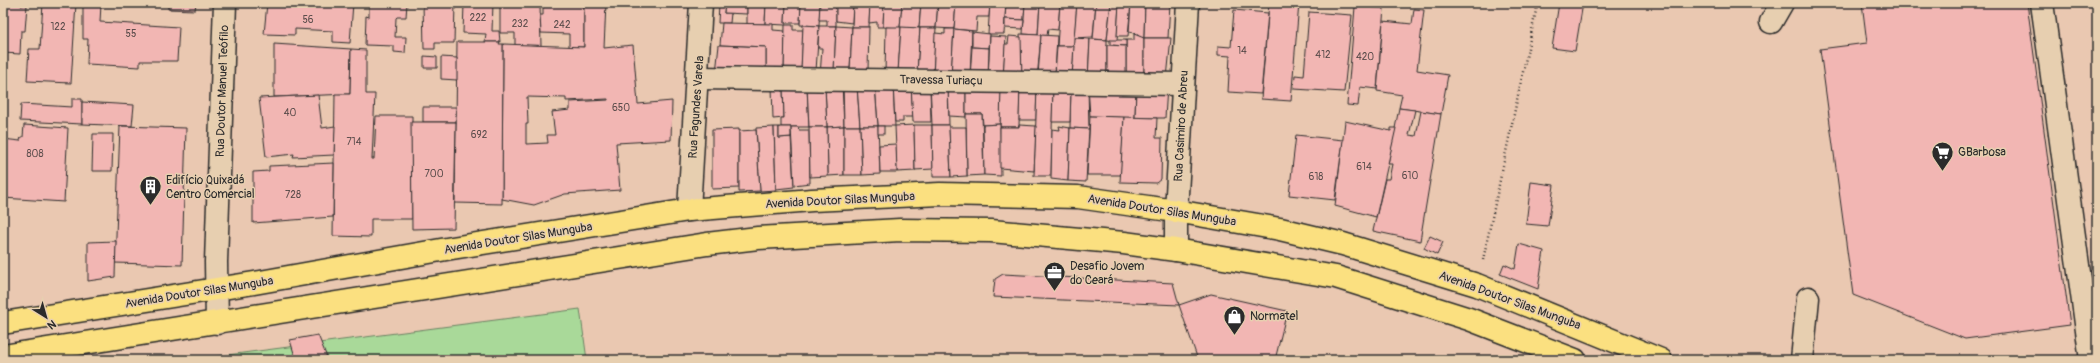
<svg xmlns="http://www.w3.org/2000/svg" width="2100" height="363" font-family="Pangolin,sans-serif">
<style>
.green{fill:#a9d999;stroke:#6a8262}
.building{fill:#f2b6b3;stroke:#2b2b2b;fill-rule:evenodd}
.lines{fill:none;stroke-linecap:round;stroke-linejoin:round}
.minor-casing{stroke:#2b2b2b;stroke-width:25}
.major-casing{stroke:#2b2b2b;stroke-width:25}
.path{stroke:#2b2b2b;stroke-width:2.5;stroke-dasharray:1 3;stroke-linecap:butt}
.minor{stroke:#e7cfb0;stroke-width:22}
.major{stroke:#fbe080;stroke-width:22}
.labels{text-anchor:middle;stroke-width:3;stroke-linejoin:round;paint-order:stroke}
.number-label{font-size:10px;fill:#5d4e4d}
.street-label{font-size:12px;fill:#2b2b2b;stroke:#e7cfb0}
.poi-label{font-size:12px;fill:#2b2b2b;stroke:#e7cfb0;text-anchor:start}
</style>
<rect width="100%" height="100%" fill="#eac8b1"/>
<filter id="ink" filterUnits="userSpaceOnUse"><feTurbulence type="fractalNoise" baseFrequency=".025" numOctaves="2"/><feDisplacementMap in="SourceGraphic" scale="8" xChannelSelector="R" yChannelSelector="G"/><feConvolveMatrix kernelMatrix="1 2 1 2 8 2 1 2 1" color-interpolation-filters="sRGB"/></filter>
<g filter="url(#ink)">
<polygon class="green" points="580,309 587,360 189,360"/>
<g class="building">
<polygon points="3,3 21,3 21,6 27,5 25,31 21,31 20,54 3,53"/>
<polygon points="43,3 76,3 71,83 27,81 29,49 40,49"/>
<polygon points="83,3 101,4 100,22 179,27 177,61 140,61 140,67 87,64 88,39 83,39"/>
<polygon points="168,3 196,3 195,10 168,9"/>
<polygon points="267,3 353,3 350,43 333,42 333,31 295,29 295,35 264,34"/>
<polygon points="369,3 407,3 406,17 397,17 396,18 395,37 406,37 405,53 394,52 394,46 365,45 366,16 369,17"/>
<polygon points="423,3 455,3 454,43 435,43 435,49 424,49"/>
<polygon points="458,3 493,3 492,31 499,31 500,42 485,42 486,34 463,33 464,4"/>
<polygon points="500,3 535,3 535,5 540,5 541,46 515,45 515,33 500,33"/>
<polygon points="543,3 584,3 584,47 569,47 569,34 541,33 540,15 543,15"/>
<path d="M584,3h22l-2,45 29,-3 5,59 34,-3 -1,39 -55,3 4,47 -55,4 -31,11 -32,-6 1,-155 81,3zM527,97l39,1v3l42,-2v1l-38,2v8l-18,2 3,23h-8l1,8 -22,1v-20h2z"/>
<polygon points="719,3 725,3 724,13 731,13 730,23 718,23"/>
<polygon points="725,3 747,3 747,14 724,13"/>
<polygon points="747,3 766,3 765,24 747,24"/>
<polygon points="766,3 786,3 785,25 765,24"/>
<polygon points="786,3 801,3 800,23 785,23"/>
<polygon points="801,3 820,3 819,26 800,25"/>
<polygon points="820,3 836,3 836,26 827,26 827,20 819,20"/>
<polygon points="836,3 853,3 852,23 836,21"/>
<polygon points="853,3 870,3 869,27 852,27"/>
<polygon points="870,3 884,3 883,27 877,27 877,22 869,23"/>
<polygon points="884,3 902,3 900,28 883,27"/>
<polygon points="902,3 921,3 919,28 900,28"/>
<polygon points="921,3 938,3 936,28 919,28"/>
<polygon points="938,3 956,3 954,29 936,28"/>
<polygon points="956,3 990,3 989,17 977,17 976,31 954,29"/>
<polygon points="990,3 1006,3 1004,34 988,34"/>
<polygon points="1006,3 1025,3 1024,20 1005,19"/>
<polygon points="1025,3 1040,3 1038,35 1023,34"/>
<polygon points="1040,3 1060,3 1058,30 1048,29 1047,36 1038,35"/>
<polygon points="1060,3 1077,3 1074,46 1057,46"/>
<polygon points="1077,3 1096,3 1093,37 1074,38"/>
<polygon points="1096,3 1111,3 1107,40 1093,39"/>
<polygon points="1111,3 1119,3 1117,41 1107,40"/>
<polygon points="1119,3 1131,3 1128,36 1117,36"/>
<polygon points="1131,3 1145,3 1144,38 1139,37 1138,34 1129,32"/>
<polygon points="1145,3 1170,3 1168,38 1144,38"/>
<polygon points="1269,3 1299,3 1291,101 1261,99"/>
<polygon points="1559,3 1583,3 1575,51 1552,48"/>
<polygon points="1862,3 2027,3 2070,325 1965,339 1853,295 1820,49 1867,43"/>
<polygon points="1355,7 1384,8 1377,89 1360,87 1358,106 1347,105"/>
<polygon points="1414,9 1424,10 1417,70 1448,75 1441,114 1399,108 1402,95 1377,91 1383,21 1412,24"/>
<polygon points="1234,10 1268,13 1261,94 1228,92 1230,56 1218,55 1218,46 1231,47"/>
<polygon points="1309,12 1352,15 1344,92 1294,89 1295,75 1304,76"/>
<polygon points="1005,19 1024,20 1023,29 1005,28"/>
<polygon points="722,23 773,24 773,30 785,31 784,75 766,73 766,47 720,45"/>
<polygon points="785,25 793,25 793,30 803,30 801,75 784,75"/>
<polygon points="803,25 819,26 816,71 801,70"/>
<polygon points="819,26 836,26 834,76 820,76 822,48 818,48"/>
<polygon points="836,26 852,27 850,71 834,71"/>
<polygon points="852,27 869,27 868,71 850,71"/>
<polygon points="886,27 901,27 898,74 885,74"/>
<polygon points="901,27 920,28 917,73 898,72"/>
<polygon points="920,28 936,28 933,73 917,73"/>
<polygon points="945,29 954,29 951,78 933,78 935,33 945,34"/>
<polygon points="954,29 972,31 970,76 951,75"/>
<polygon points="972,32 990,34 989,48 972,47"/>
<polygon points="1020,34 1041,35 1037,80 1022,80"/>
<polygon points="1134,34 1144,38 1144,76 1126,76 1126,40 1134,40"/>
<polygon points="1041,35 1057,36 1055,75 1038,75"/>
<polygon points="990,36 1006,37 1003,78 988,78"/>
<polygon points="1009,36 1021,37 1022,80 1003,79 1005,44 1008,44"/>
<polygon points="1074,38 1090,39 1088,80 1072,80"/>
<polygon points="1144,38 1171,38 1167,78 1144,77"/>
<polygon points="1090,39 1107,40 1107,79 1088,79"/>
<polygon points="1110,40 1126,40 1126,46 1110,45"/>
<polygon points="457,42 500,42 499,44 503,44 502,204 455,203"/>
<polygon points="274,44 351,49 350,94 274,97"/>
<polygon points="719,45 766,47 766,74 716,73"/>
<polygon points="1107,45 1126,46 1126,73 1107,73"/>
<polygon points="1057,46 1074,46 1072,76 1055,75"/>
<polygon points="972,47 989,48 988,78 970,77"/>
<polygon points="351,49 366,50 366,94 375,94 372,159 374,159 376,116 412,116 412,219 371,219 371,237 333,236 335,94 350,94"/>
<polygon points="424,56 437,57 437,68 424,68"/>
<polygon points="441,57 457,58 457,80 441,79"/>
<polygon points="966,81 966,117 949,116 948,85"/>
<polygon points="842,83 844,126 827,127 825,87"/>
<polygon points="1000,83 1020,84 1019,127 1000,127"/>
<polygon points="843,84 857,86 860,126 844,126"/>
<polygon points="875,84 893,84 895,126 878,126"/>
<polygon points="893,84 911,85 913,117 903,117 903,122 895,122"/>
<polygon points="1020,84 1037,86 1036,120 1019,120"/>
<polygon points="911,85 930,85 931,122 913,122"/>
<polygon points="930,85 948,85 949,125 932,125"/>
<polygon points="1071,85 1088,86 1089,129 1070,128"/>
<polygon points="772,86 783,86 784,118 773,119"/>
<polygon points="783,86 807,87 809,127 781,127 781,118 784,118"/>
<polygon points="857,86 875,86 878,126 860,126"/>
<polygon points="966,86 1001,87 1000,124 983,125 982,114 966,114"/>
<polygon points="1037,86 1053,88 1051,176 1034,176"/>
<polygon points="807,87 825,87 827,127 809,127"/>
<polygon points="1088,87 1136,87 1135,118 1090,116"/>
<polygon points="1136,87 1167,87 1165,118 1135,118"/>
<polygon points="1053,88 1071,88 1070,122 1052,122"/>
<polygon points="318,95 322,128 335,126 334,155 293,157 294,154 266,157 259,98"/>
<polygon points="72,99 82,99 82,124 20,121 21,104 72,107"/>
<polygon points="82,102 134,105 132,126 82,124"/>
<rect x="423" y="107" width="33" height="15"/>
<polygon points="1399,108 1415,110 1409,135 1416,136 1421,111 1441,114 1420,241 1373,231 1385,179 1389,179 1392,164 1388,164"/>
<polygon points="966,114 982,114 984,175 967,176"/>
<polygon points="1090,116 1124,117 1121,175 1087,175"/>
<polygon points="1124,117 1157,118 1156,138 1162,138 1161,179 1156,183 1120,182"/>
<polygon points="1345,121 1391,131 1391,128 1396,128 1376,217 1335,206"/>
<polygon points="411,122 456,122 454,228 412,229"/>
<polygon points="1000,124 1001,176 984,175 983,125"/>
<polygon points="24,125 68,128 64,202 3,198 3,139 20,141 21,137 23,137"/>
<polygon points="914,125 915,171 897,172 895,126"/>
<polygon points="914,125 932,125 933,169 915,170"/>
<polygon points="932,125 949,125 951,177 933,177"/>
<polygon points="1019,125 1036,126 1034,171 1000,168 1000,127 1019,127"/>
<polygon points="120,126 186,128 182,265 115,263"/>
<polygon points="844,126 844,175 828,176 827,127"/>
<polygon points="844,126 860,126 862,175 844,175"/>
<polygon points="860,126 878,126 880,174 862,175"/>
<rect x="878" y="126" width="6" height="8"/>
<polygon points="1059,126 1070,128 1068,181 1051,179 1052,129 1060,130"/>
<polygon points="774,127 776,190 760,191 756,128"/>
<polygon points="774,127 779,127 779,138 791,137 794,187 776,189"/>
<polygon points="779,127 791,127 791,137 779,138"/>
<polygon points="791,127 798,127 799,130 809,130 810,183 794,185"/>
<polygon points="809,127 827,127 828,176 810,177"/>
<polygon points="949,127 966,127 967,176 951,177"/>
<polygon points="1070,128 1089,129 1086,182 1068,181"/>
<polygon points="739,129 739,188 712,189 712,130"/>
<polygon points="756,130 760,191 739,192 739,131"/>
<polygon points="93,134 113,134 112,171 92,171"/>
<polygon points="1296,135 1343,140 1335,200 1289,195"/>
<polygon points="896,144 897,172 880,172 879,145"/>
<polygon points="334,163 333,217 253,223 253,172 269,171 269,166"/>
<polygon points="1531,182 1554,185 1548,226 1526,224"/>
<polygon points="1430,236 1443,242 1437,255 1424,248"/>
<polygon points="116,241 115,277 88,281 88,242"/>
<polygon points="1519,244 1544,251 1538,289 1500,274 1504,264 1515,269"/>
<polygon points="1003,274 1173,283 1179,305 993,297 995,279"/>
<polygon points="1211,294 1287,311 1275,360 1198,360 1179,305"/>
<polygon points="318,335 328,360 296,360 290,340"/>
<polygon points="978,355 980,360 963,360"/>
</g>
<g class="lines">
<defs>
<g id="minor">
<polyline points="2042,3 2091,360"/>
<polyline points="1771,22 1782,3"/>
<polyline points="698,78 1183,84"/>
<polyline points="689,210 701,3"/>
<polyline points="1176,250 1176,211 1188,3"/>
<polyline points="217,323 216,262 225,3"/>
<polyline points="1802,360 1808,298"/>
</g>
<g id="major">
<polyline points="3,323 260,282 452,248 689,210 812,200 940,194 1078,197 1176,211 1280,229 1343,244 1477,285 1661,360"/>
<polyline points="3,356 707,244 758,238 900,230 991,231 1124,243 1176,250 1336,277 1469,319 1575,360"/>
</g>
</defs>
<use href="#minor" class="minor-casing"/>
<use href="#major" class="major-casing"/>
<polyline class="path" points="1483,260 1537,6 1519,3"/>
<use href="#minor" class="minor"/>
<use href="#major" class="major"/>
</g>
</g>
<defs>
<symbol id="supermarket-pin" viewBox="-11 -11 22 30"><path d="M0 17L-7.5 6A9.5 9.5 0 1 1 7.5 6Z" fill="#2b2b2b" stroke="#e7cfb0"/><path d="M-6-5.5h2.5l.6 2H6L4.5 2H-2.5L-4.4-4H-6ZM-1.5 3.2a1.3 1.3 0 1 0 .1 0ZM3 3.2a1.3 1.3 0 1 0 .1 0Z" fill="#fff"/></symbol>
<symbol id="building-pin" viewBox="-11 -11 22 30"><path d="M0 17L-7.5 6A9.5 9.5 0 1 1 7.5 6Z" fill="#2b2b2b" stroke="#e7cfb0"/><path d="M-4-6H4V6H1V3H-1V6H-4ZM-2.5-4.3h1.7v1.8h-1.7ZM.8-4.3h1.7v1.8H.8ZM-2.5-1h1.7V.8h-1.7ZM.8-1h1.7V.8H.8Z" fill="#fff"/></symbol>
<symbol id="office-pin" viewBox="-11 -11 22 30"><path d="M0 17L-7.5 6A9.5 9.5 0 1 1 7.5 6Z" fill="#2b2b2b" stroke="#e7cfb0"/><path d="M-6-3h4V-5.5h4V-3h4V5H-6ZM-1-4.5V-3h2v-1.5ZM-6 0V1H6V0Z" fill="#fff"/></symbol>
<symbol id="shop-pin" viewBox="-11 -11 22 30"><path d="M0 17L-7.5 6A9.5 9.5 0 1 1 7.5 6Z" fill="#2b2b2b" stroke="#e7cfb0"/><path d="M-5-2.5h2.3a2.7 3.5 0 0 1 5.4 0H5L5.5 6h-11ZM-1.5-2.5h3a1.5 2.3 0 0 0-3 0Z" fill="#fff"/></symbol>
</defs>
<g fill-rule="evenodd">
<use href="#supermarket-pin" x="1930" y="140" width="25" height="34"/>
<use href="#building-pin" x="138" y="174" width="25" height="34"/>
<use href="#office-pin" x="1042" y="260" width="25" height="34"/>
<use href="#shop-pin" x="1222" y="304" width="25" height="34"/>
</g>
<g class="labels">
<g class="number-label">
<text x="478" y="21">222</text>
<text x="308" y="23">56</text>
<text x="520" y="27">232</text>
<text x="562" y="28">242</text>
<text x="58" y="30">122</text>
<text x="131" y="37">55</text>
<text x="1242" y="54">14</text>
<text x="1323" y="58">412</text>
<text x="1365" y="60">420</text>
<text x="621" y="111">650</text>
<text x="290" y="116">40</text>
<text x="479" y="138">692</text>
<text x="354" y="145">714</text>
<text x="35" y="157">808</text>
<text x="1364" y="170">614</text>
<text x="434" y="177">700</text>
<text x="1410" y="179">610</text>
<text x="1316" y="180">618</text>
<text x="293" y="198">728</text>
</g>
<g class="street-label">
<text transform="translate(941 80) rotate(1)" y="4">Travessa Turiaçu</text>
<text transform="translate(222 91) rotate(-88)" y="4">Rua Doutor Manuel Teófilo</text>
<text transform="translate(696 107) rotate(-86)" y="4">Rua Fagundes Varela</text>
<text transform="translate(1181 126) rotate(-87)" y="4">Rua Casimiro de Abreu</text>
<text transform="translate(840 200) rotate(-3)" y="4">Avenida Doutor Silas Munguba</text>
<text transform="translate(1162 210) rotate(9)" y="4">Avenida Doutor Silas Munguba</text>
<text transform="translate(518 238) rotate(-9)" y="4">Avenida Doutor Silas Munguba</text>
<text transform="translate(199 292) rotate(-9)" y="4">Avenida Doutor Silas Munguba</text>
<text transform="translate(1510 300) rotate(20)" y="4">Avenida Doutor Silas Munguba</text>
</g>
<g class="poi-label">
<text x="1958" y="156">GBarbosa</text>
<text x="166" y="184">Edifício Quixadá<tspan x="166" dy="14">Centro Comercial</tspan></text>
<text x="1070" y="270">Desafio Jovem<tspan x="1070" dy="14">do Ceará</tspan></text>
<text x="1250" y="320">Normatel</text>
</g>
</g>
<rect width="2100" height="363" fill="none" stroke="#e7cfb0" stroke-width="16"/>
<rect x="8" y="8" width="2084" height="347" fill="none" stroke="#2b2b2b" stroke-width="1.5" filter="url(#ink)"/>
<g transform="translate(46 317) rotate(143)" stroke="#e7cfb0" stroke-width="3" paint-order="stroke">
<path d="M0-3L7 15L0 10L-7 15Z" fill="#2b2b2b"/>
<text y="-6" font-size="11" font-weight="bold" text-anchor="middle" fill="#2b2b2b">N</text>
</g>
</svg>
